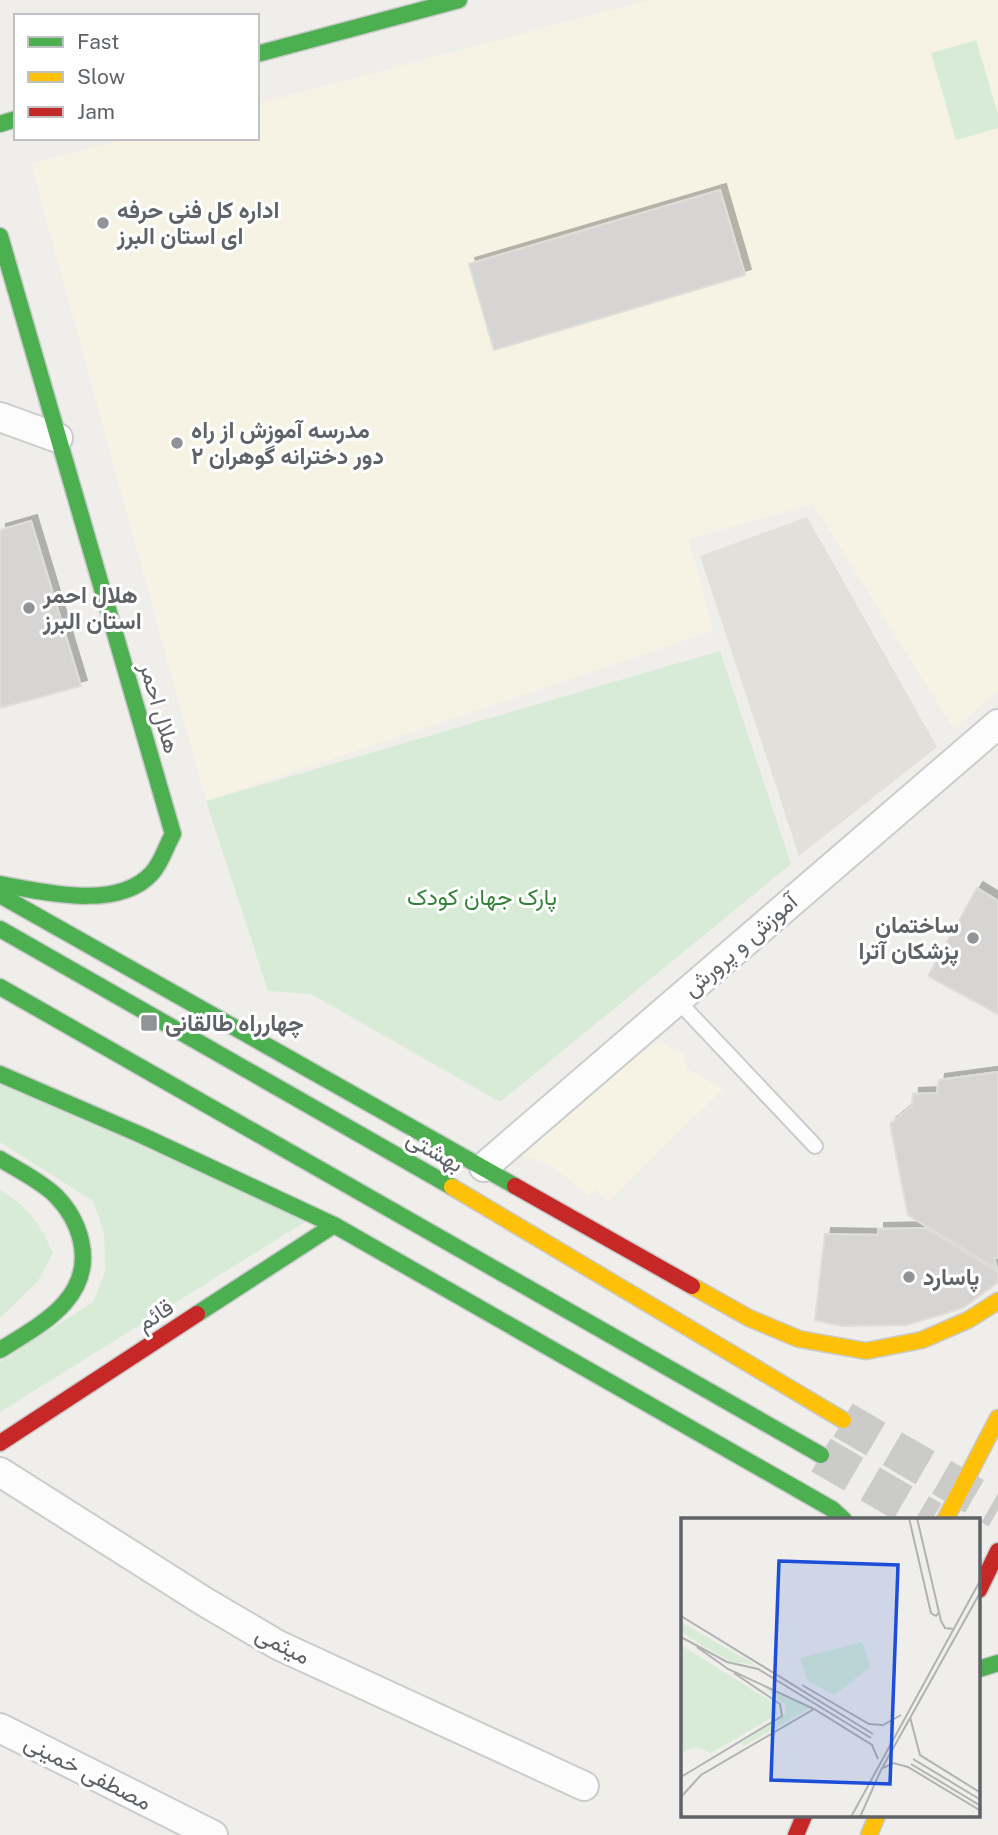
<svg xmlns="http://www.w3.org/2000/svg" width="998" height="1835" font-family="'Public Sans',Vazirmatn,sans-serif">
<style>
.commercial{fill:#f7f3e4}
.education{fill:#e2e0da}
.green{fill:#d8ebd6}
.building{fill:#d6d5d3;stroke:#deddd9;stroke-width:2;filter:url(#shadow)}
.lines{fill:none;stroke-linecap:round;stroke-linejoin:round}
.primary-tunnel{stroke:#cbcbca;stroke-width:38;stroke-dasharray:38 19;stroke-linecap:butt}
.lane-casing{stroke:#cbcccc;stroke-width:18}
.street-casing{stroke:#cbcccc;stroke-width:32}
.fast-casing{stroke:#cacacb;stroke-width:19}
.slow-casing{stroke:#cacacb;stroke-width:19}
.jam-casing{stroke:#cacacb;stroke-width:19}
.lane{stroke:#fdfcfc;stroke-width:14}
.street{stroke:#fdfcfc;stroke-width:28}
.fast{stroke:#4caf50;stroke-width:16}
.slow{stroke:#ffc107;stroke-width:16}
.jam{stroke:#c62828;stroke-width:16}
.poi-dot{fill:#919496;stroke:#fff;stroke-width:2.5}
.labels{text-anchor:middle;stroke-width:6;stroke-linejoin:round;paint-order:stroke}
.poi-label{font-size:23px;font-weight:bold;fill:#5f6368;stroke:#fff;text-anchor:start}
.street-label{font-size:23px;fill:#5f6368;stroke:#fff}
.park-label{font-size:23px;fill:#348238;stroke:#fff}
.inset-road{fill:none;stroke:#b1b2b2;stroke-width:2}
.view{fill:#1d4ed8;fill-opacity:0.15;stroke:#1d4ed8;stroke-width:3.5}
.inset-edge{fill:none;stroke:#5f6368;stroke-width:3.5}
</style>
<defs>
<filter id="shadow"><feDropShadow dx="6" dy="-6" stdDeviation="0" flood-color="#0004"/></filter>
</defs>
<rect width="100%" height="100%" fill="#efeeea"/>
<g class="commercial">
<polygon points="649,0 998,0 998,690 954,729 813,504 689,539 713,631 206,801 31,164 128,138 257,138 257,104"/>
<polygon points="641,1034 652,1046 663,1042 674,1051 683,1054 687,1069 723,1089 608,1202 596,1189 588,1196 556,1169 541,1161 515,1154"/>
</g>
<polygon class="education" points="807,517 937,747 799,856 700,556"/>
<g class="green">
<polygon points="976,40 998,114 998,128 956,140 931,53"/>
<polygon points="720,651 791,864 500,1102 311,994 268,991 206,801"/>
<polygon points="0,1084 308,1220 0,1412 0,1362 93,1302 105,1272 104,1233 93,1201 0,1142"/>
<path d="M0,1190c29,17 39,34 53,63l-15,28 -38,37z"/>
</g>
<g class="building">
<polygon points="720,190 745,275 494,350 469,264"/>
<polygon points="31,521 81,686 0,708 0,530"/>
<polygon points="977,888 998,901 998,1014 928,976"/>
<polygon points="998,1072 998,1258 994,1258 997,1269 908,1215 890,1124 912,1106 913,1094 937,1093 939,1080"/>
<polygon points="926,1228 998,1272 998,1282 963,1308 906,1325 842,1326 815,1320 825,1234 878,1235 878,1229"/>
</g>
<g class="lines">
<g class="primary-tunnel">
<polyline points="843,1420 998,1510"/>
<polyline points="821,1455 932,1520"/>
</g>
<defs>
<polyline id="lane" points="677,1000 815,1146"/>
<g id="street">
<polyline points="0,417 58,438"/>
<polyline points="484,1167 998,724"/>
<polyline points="0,1472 205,1602 278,1645 584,1786"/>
<polyline points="0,1728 213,1835"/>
</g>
<g id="fast">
<polyline points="257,54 459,0"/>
<polyline points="0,124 16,119"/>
<path d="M0,236l173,598c-7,12 -11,28 -21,39 -34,38 -108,19 -152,11"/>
<polyline points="0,895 515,1186"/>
<polyline points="0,929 452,1187"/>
<polyline points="0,987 821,1455"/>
<polyline points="0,1074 141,1135 334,1225 832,1509 844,1520"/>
<path d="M0,1159c18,11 39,21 55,36 13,13 22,28 26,46 13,57 -41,84 -81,109"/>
<polyline points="197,1314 334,1225"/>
<polyline points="979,1669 998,1663"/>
</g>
<g id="slow">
<polyline points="452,1187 843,1420"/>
<polyline points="692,1286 749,1318 799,1339 866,1351 922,1340 968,1320 998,1301"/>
<polyline points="945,1520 998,1418"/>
<polyline points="869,1835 877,1816"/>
</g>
<g id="jam">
<polyline points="515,1186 692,1286"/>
<polyline points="0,1443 197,1314"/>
<polyline points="979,1590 998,1551"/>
<polyline points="796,1835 804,1816"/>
</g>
</defs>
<use href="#lane" class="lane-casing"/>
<use href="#street" class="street-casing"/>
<use href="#fast" class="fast-casing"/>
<use href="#slow" class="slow-casing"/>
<use href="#jam" class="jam-casing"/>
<use href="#lane" class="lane"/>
<use href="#street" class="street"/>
<use href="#fast" class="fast"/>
<use href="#slow" class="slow"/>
<use href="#jam" class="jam"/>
</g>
<g class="poi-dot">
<circle cx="103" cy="223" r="7"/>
<circle cx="177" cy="443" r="7"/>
<circle cx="29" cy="608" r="7"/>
<circle cx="973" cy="938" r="7"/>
<rect x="140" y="1014" width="18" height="18" rx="3.5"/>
<circle cx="909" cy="1277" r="7"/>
</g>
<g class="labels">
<g class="poi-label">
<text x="117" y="218">اداره کل فنی حرفه<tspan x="117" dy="26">ای استان البرز</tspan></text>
<text x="191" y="438">مدرسه آموزش از راه<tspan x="191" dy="26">دور دخترانه گوهران ۲</tspan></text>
<text x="43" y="603">هلال احمر<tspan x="43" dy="26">استان البرز</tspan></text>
<text x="959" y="933" text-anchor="end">ساختمان<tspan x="959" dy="26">پزشکان آترا</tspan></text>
<text x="165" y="1031">چهارراه طالقانی</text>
<text x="923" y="1285">پاسارد</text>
</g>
<g class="street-label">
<text transform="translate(160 708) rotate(74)" y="8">هلال احمر</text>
<text transform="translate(740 945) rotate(-41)" y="8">آموزش و پرورش</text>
<text transform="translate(435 1151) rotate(30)" y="8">بهشتى</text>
<text transform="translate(155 1315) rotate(-33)" y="8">قائم</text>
<text transform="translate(283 1645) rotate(27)" y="8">میثمی</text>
<text transform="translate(88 1772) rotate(27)" y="8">مصطفی خمینی</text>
</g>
<g class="park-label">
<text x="482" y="905">پارک جهان کودک</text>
</g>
</g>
<g transform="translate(681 1518)">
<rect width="299" height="299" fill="#efeeea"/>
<path d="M0,104l12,7 63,36 -24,-3 -29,-16 -22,-14zM181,124l8,25 -36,28 -27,-15 -7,-22zM0,127l94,59 3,10 -67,39 -15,-6 -15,6zM82,169l47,21 -66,38 -3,-3 45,-30 -1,-8z" fill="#d8ebd6"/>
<path class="inset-road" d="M228,0l22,95 5,3 3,-4M236,0l24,103 4,7 8,1M0,98l192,118M0,119l46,25 31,7 113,69M16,129l31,22 86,40 58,36 6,14M121,167l67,39 14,1 18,-10M229,199l10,38 61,38M232,241l68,41M230,246l70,42M202,250l10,-5 15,4 73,44M0,259l101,-61 -2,-12 -46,-31M0,279l20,-22 113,-66M170,299l130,-238M179,299l21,-47 100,-179"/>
<path class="view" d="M98,43l119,4 -8,219 -119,-4z"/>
<rect width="299" height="299" class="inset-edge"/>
</g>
<rect x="14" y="14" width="245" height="126" fill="#ffffff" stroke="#bfc1c3" stroke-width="2"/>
<rect x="28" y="37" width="35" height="10" fill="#4caf50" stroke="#bfc1c3" stroke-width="2"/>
<text x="77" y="49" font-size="21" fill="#5f6368">Fast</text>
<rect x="28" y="72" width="35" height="10" fill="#ffc107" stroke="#bfc1c3" stroke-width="2"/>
<text x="77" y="84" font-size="21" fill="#5f6368">Slow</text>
<rect x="28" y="107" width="35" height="10" fill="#c62828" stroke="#bfc1c3" stroke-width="2"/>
<text x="77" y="119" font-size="21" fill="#5f6368">Jam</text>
</svg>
